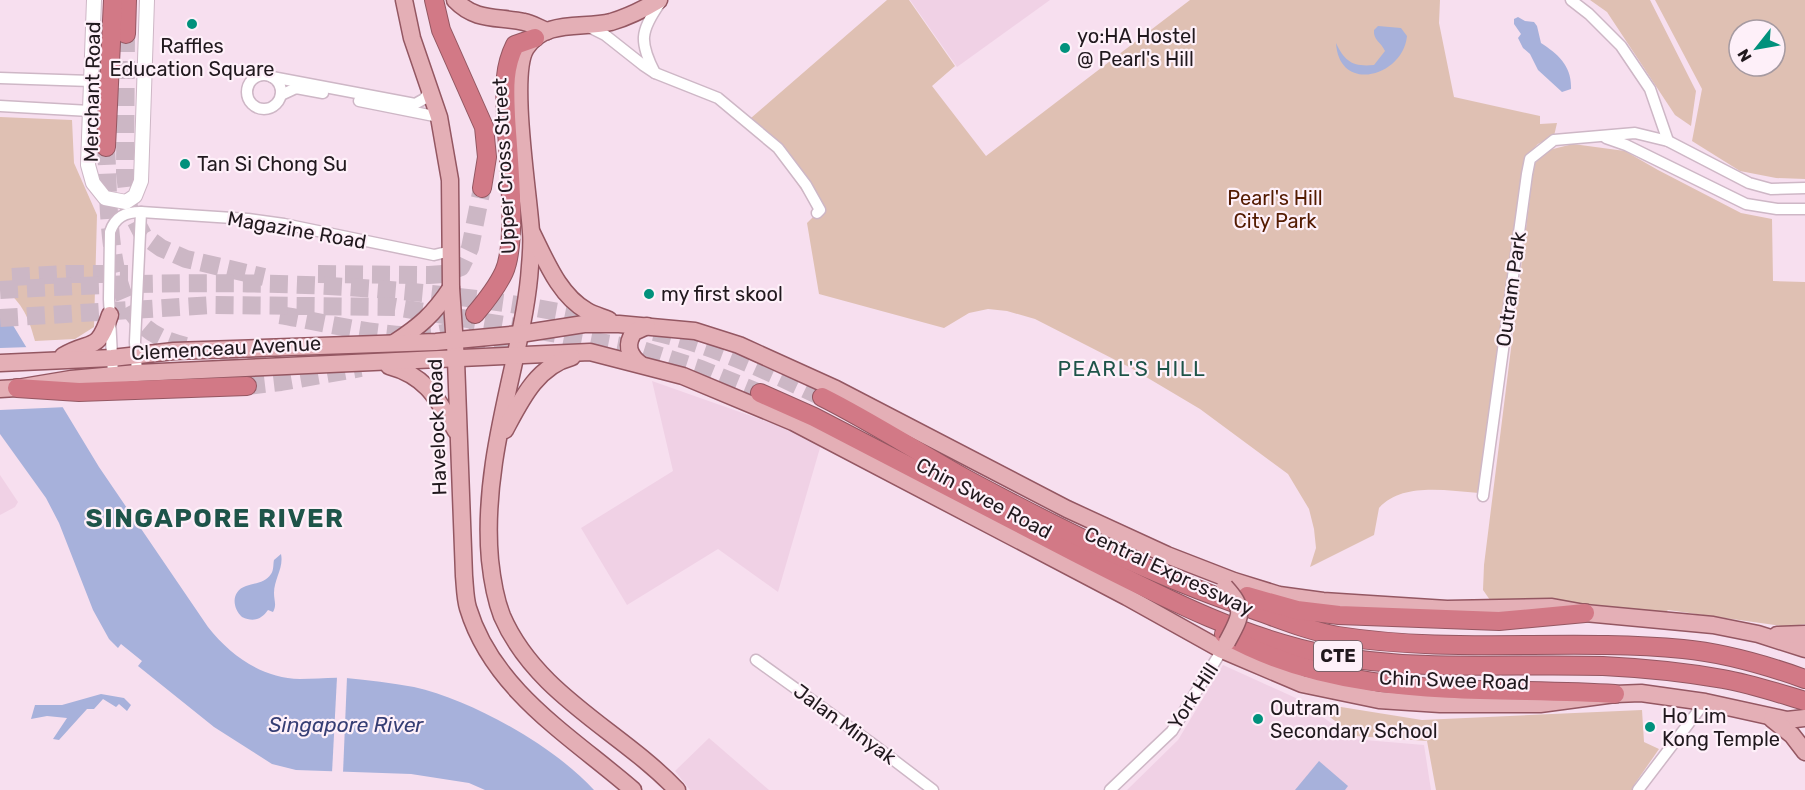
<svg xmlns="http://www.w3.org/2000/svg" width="1805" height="790" font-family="Rubik,sans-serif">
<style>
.built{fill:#f0d1e5}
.green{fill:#dfc0b3;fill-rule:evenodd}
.water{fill:#a7b1db}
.pier{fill:#f7dfef}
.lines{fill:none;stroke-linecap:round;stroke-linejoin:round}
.highway-tunnel{stroke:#ccb7c5;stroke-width:18;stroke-dasharray:18 9;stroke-linecap:butt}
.street-casing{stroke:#ceb7c6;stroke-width:13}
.secondary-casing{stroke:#ceb7c6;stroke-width:16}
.primary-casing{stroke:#945762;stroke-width:19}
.highway-casing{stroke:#945762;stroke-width:20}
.street{stroke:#fff;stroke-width:10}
.secondary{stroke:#fff;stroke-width:14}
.primary{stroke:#e4afb6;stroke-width:16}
.highway{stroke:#d27986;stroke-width:18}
.primary-bridge-casing{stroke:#945762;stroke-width:19;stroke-linecap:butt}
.primary-bridge{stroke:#e4afb6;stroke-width:16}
.poi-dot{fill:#01917c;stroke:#fef0f9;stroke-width:2}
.labels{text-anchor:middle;stroke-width:4.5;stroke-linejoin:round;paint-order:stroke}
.shield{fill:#fef0f9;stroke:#635a60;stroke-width:1.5}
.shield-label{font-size:18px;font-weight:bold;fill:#21191e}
.poi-label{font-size:20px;fill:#21191e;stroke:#fef0f9;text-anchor:start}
.street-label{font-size:20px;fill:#21191e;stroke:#fef0f9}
.park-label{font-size:20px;fill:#531b00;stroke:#fef0f9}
.neighbourhood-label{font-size:21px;letter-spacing:1.5px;fill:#1e5449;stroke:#fef0f9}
.water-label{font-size:21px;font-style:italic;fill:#363e74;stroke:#fef0f9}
.district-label{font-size:26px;font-weight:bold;letter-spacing:1.5px;fill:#1e5449;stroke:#fef0f9}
</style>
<rect width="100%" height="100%" fill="#f7dfef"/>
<g class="built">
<polygon points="910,0 1050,0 957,67"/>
<polygon points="652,381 822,441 778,592 718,549 627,605 581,528 673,471"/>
<polygon points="0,475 18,502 15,507 0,515"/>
<polygon points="1223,665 1298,699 1353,739 1424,745 1431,790 1127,790 1178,740"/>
<polygon points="709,738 769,790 690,790 675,771"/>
</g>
<g class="green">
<path d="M887,0h22l46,66 -23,20 54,70 204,-156h250l-1,23 15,74 86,19v8l17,-1 -3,13 -16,8 -11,12 -48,337c-33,-2 -76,-11 -100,15l-5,27 -64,32 6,-19 -2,-19 -5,-20 -21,-35 -88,-65 -69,-41 -96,-49 -28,-8 -19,-2 -19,4 -25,15 -125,-34 -12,-71 10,-10 -40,-59 -33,-30z"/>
<polygon points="1590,0 1650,0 1696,91 1691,126 1675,115 1607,12"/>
<path d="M1655,0h150v179l-29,-1 -36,-7 -48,-30 10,-52zM1739,30h36v36h-36z"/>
<path d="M0,117l72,3 2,43 23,52 -3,112 -19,12 -40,2c-8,-30 -14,-37 -35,-58z"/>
<polygon points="1573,144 1625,151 1658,170 1741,213 1772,219 1773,281 1805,282 1805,624 1788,627 1668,610 1658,620 1490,600 1483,590 1484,565 1534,164 1549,150"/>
<polygon points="1310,702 1422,720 1642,710 1644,742 1659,749 1634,785 1639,790 1436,790 1427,741 1355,736"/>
</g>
<g class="water">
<path d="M1518,17l7,4 9,1 3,4 4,17c17,11 31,23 30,46l-9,3 -24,-22 -8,-16 -7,-6 -5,-10 3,-4 -7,-10v-5z"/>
<path d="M1378,26l23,2 6,8c-4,41 -68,58 -71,7 9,19 17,24 38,22l11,-14c-4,-9 -12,-11 -11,-21z"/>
<path d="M0,311l11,11 88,145 109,160c23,29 54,51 92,52 15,0 31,-2 46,-1 22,2 46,5 68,9 58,13 140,59 180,103h-109l-16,-7 -58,-9 -115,-4 -24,-6 -58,-37 -76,-61 4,-5 -21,-17 -3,4 -9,-9 -16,-29 -34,-87 -13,-25 -46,-64z"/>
<path d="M281,554c3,14 -7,25 -7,39 0,8 3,12 -1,19l-5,-2c-7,10 -15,12 -26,7 -10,-9 -11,-26 4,-31 9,-3 19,-3 25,-12 3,-4 2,-10 3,-14z"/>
<polygon points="101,694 124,698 131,705 127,711 119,704 116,707 103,699 94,709 87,709 59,740 53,739 67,718 47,716 31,719 35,705 62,705"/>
<polygon points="1319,761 1348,786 1345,790 1295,790"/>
</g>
<g class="pier">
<polygon points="31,347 67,407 0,410 0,348"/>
<polygon points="337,677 347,677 343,773 332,773"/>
</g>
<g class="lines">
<g class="highway-tunnel">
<polyline points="126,34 125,173 129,208 143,235 161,248 186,259 264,277"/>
<path d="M106,147c3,47 0,136 31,172 15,18 35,24 57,29"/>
<polyline points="318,274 429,275 443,274 461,267 470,248 482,188"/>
<polyline points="12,277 67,274 128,274"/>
<path d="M0,290c200,-12 407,-12 603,31"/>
<path d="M280,315c43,7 127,29 167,17 6,-2 14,-7 20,-11"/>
<polyline points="0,318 213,305 395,307 558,334 642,350 701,369 760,393"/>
<path d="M654,332c59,13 113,39 168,65"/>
<polyline points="440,351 481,348 524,348"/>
<polyline points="221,353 280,363"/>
<polyline points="247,386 281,382 361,368"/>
</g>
<defs>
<g id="street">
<polyline points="1571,0 1589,14 1621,46 1650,89 1668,141"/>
<polyline points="589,27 605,35 643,65 655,73 718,98 778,148 806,185 820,210 817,213"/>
<path d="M655,73c-16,-31 -15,-42 5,-70"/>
<circle cx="264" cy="92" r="17"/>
<polyline points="272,77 415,104 424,99 430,90"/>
<polyline points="0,78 91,81"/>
<polyline points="281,95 296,88 323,93"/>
<polyline points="359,101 439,117"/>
<polyline points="0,106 90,111"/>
<polyline points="1606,138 1626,145 1746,204 1777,209 1805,209"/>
<polyline points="137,373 135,342 141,212"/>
<path d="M113,375l-4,-76 1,-67c5,-15 15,-20 31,-20l107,7 36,5 150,31 17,-4"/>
<polyline points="1483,496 1527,174 1530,159 1554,140 1635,133 1668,141 1749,183 1771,189 1805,188"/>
<polyline points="756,660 870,742 933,790"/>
<polyline points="1110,790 1172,731 1222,650"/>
<polyline points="1638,790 1705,702"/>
</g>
<polyline id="secondary" points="94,0 88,165 93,183 105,198 126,202 135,196 141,181 147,0"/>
<g id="primary">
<path d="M404,0l8,38 27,79 11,63 1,108 5,72 8,216c1,10 1,22 4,32 25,83 104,129 165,182"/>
<path d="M455,0c21,22 43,16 69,22 7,1 15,6 23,9"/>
<path d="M659,0c-15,9 -31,17 -48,22 -29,7 -66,-3 -85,26 -17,27 3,148 5,184 1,11 0,23 -1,34 -2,34 -10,68 -17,101 -14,62 -29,128 -23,193 2,19 5,38 12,56 34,79 119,115 175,174"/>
<path d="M532,233c14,28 27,62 55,78 7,4 15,6 22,9"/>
<path d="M394,343c26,-17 39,-28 57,-55"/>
<path d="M63,356c29,-17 34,-2 47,-41"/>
<polyline points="0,363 112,358 174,351 436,342 520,334 584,324 619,324 695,331 739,345 836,389 1067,509 1167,555 1234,581 1279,595 1323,601 1447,609 1552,607 1585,613 1713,625 1758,634 1805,649"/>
<path d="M640,364c-11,-9 -15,-19 -6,-32l13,-6"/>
<path d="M389,366c38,10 49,34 67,65"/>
<polyline points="0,389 17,388 71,379 137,373 590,352 683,376 793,422 1127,597 1222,650 1302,684 1379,700 1440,704 1540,704 1615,694 1641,693 1705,702 1787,720 1805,718"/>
<path d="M505,430c16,-30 32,-64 67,-73"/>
<polyline points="1777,635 1805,634"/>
<polyline points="1772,719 1792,735 1805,752"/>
</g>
<g id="highway">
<polyline points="434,0 441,30 484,127 487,157 482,188"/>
<polyline points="126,34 127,0"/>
<polyline points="106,147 113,0"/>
<path d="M475,314c11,-13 22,-27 29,-42 14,-31 4,-118 2,-155 -1,-26 -3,-48 9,-72l20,-7"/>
<polyline points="17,388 79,392 247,386"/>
<path d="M760,393l54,24c88,45 174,91 262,136 81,41 163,85 253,102 90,17 183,8 274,11 40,2 81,6 120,13 28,5 55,14 82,22"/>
<path d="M822,397c50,25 97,56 146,83 90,48 183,95 281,128 29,10 59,23 89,28 115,18 231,2 345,13 42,4 83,16 122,30"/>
<polyline points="1247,596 1297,610 1339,615 1499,621 1585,613"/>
<path d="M1224,634c119,68 260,52 391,60"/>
</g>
</defs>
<use href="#street" class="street-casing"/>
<use href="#secondary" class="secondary-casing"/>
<use href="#primary" class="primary-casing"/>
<use href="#highway" class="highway-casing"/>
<use href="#street" class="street"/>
<use href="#secondary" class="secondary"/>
<use href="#primary" class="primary"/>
<use href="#highway" class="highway"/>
<defs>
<path id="primary-bridge" d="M1225,587c21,23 16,29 2,55"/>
</defs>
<use href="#primary-bridge" class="primary-bridge-casing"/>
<use href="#primary-bridge" class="primary-bridge"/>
</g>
<g class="poi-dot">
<circle cx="192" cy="24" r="6"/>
<circle cx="1065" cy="48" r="6"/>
<circle cx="185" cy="164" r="6"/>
<circle cx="649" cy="294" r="6"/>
<circle cx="1258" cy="719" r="6"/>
<circle cx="1650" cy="727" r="6"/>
</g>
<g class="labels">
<rect class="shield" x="1314" y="641" width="48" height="30" rx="4.5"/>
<g class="shield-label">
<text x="1338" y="662">CTE</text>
</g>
<g class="poi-label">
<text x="1077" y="43">yo:HA Hostel<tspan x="1077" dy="23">@ Pearl's Hill</tspan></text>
<text x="192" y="53" text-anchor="middle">Raffles<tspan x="192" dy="23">Education Square</tspan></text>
<text x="197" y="171">Tan Si Chong Su</text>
<text x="661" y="301">my first skool</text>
<text x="1270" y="715">Outram<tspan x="1270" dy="23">Secondary School</tspan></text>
<text x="1662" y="723">Ho Lim<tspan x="1662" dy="23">Kong Temple</tspan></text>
</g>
<g class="street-label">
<text transform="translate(92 92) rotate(-89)" y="7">Merchant Road</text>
<text transform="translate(504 166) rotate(-93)" y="7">Upper Cross Street</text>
<text transform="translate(297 230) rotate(10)" y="7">Magazine Road</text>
<text transform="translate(1511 289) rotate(-82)" y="7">Outram Park</text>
<text transform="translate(226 348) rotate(-3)" y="7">Clemenceau Avenue</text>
<text transform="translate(437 427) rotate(-92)" y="7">Havelock Road</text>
<text transform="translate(984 498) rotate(28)" y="7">Chin Swee Road</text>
<text transform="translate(1169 571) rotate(25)" y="7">Central Expressway</text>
<text transform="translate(1454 680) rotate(2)" y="7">Chin Swee Road</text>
<text transform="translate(1193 696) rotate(-57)" y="7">York Hill</text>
<text transform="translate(845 724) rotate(36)" y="7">Jalan Minyak</text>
</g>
<g class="park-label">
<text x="1275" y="205">Pearl's Hill<tspan x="1275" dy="23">City Park</tspan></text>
</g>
<g class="neighbourhood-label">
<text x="1132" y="376">PEARL'S HILL</text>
</g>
<g class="water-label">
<text x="346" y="732">Singapore River</text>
</g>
<g class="district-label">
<text x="215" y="527">SINGAPORE RIVER</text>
</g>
</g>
<g transform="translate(1757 48) rotate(239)"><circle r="28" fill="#fef0f9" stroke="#a69aa1" stroke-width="1.5"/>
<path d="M0-4.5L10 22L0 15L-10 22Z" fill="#01917c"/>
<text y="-9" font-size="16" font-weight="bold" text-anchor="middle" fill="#21191e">N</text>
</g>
</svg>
